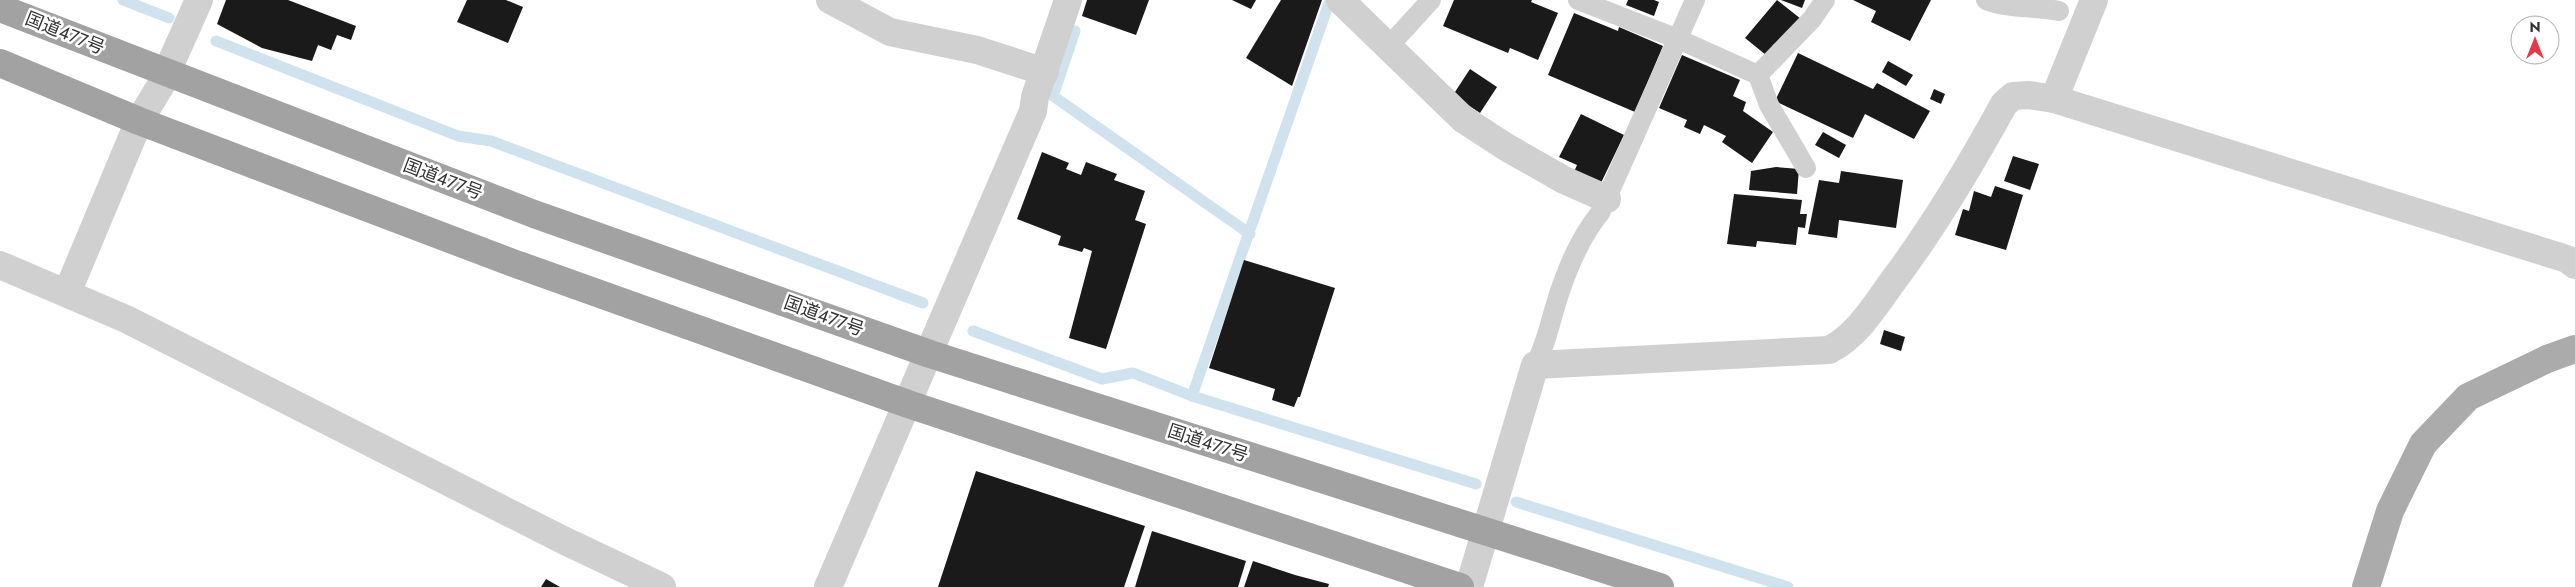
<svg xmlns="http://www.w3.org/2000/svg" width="2575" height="587" font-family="Jost,'Noto Sans JP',sans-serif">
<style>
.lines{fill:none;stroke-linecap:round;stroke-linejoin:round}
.stream{stroke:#cfe2ee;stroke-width:11}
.building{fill:#1a1a1a}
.service{stroke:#d0d0d0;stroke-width:20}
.minor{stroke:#d0d0d0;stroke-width:28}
.primary{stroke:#ababab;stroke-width:28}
.trunk{stroke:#a2a2a2;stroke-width:28}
.labels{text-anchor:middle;stroke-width:5;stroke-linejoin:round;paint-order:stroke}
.street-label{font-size:18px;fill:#333;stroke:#fff}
</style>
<rect width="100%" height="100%" fill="#fff"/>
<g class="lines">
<g class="stream">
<polyline points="123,0 169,18"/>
<polyline points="1075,31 1053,96 1250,234"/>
<polyline points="216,41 458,136 491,141 923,303"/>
<polyline points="973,331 1102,379 1133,373 1192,396 1476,484"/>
<polyline points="1192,396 1330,0"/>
<polyline points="1516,502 1788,587"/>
</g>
</g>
<g class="building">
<polygon points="226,0 288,0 356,26 351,40 337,35 331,50 318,45 312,61 262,48 217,24"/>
<polygon points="467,0 506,0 523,7 508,43 457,22"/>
<polygon points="1087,0 1149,0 1136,35 1082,16"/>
<polygon points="1232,0 1256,0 1251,9"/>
<polygon points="1281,0 1322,0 1292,86 1246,58"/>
<polygon points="1454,0 1532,0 1531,2 1558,13 1538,60 1510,48 1508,53 1443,26"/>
<polygon points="1628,0 1654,0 1659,2 1654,16 1626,5"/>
<polygon points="1777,0 1801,19 1778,48 1774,44 1766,55 1745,38"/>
<polygon points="1781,0 1805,0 1802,8"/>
<polygon points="1853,0 1931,0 1910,41 1871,22 1876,11"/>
<polygon points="1574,13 1618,31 1619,27 1663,46 1635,112 1548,75"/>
<polygon points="1798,53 1873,89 1877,83 1930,111 1914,139 1865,114 1853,138 1775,101"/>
<polygon points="1682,55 1740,80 1733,96 1746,102 1743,111 1773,132 1752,163 1722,142 1726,136 1704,125 1700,134 1684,127 1687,120 1659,108"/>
<polygon points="1888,61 1913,75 1906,86 1882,72"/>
<polygon points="1470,69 1497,87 1480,113 1453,95"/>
<polygon points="1934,89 1945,94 1941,104 1930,99"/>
<polygon points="1581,114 1624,135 1600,185 1574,172 1577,165 1559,157"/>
<polygon points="1823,132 1846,145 1839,158 1815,145"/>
<polygon points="1042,152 1069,163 1066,169 1081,175 1086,162 1117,174 1114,180 1145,191 1135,220 1146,224 1106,349 1069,338 1092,251 1084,248 1082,252 1058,245 1061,236 1017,219"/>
<polygon points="2013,156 2039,164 2030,190 2004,181"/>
<polygon points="1776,167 1799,169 1797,194 1749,190 1751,171"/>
<polygon points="1841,171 1903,180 1896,228 1839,220 1837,238 1808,234 1819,180 1839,183"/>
<polygon points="1995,186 2023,195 2006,250 1955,235 1963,209 1969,211 1974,191 1991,197"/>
<polygon points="1734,194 1802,200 1800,214 1807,214 1805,228 1798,227 1796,245 1757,241 1756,247 1727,244"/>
<polygon points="1244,260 1335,288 1300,397 1298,397 1294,407 1272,400 1275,389 1209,368"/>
<polygon points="1884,330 1905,337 1901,351 1880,344"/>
<polygon points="976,471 1145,526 1124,587 938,587"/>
<polygon points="1152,531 1246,561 1238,587 1135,587"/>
<polygon points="1253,561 1295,575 1329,584 1328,587 1244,587"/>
<polygon points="546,579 560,587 541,587"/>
</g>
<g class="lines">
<g class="service">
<polyline points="1578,0 1678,39 1758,75 1769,105 1806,168"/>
<path d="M1986,0c22,9 49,6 73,11"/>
<polyline points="1389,46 1431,0"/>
<polyline points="1758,75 1812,19 1825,0"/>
<path d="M1535,365c10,-18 14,-38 20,-58 10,-34 23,-67 45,-94l95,-213"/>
</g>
<g class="minor">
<polyline points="830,0 890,32 977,50 1045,72"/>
<polyline points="1340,0 1463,119 1506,147 1564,180 1607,199"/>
<polyline points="2054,99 2094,0"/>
<polyline points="0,265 126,319 565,541 662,587"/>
<polyline points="67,293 139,121 161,85 199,0"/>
<polyline points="828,587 1033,111 1035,97 1068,0"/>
<path d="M1469,587l66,-222 294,-15c29,-15 45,-43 64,-69 42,-56 77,-115 111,-177l9,-8 16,-1 25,4 513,160 8,6"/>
</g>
<polyline class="primary" points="2366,587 2390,511 2423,444 2468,397 2547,359 2575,349"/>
<g class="trunk">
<polyline points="0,8 534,214 930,354 1660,587"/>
<polyline points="0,63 139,121 513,263 908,404 1460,587"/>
</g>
</g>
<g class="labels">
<g class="street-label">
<text transform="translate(65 33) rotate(22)" y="6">国道477号</text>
<text transform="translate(443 179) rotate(21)" y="6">国道477号</text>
<text transform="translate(824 316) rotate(20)" y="6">国道477号</text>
<text transform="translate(1208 443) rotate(18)" y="6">国道477号</text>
</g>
</g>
<g transform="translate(2535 40)"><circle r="24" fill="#ffffff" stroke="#adadad"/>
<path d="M0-4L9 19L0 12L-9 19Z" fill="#e63946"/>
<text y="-8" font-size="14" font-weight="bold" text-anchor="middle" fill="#333333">N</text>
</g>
</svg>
